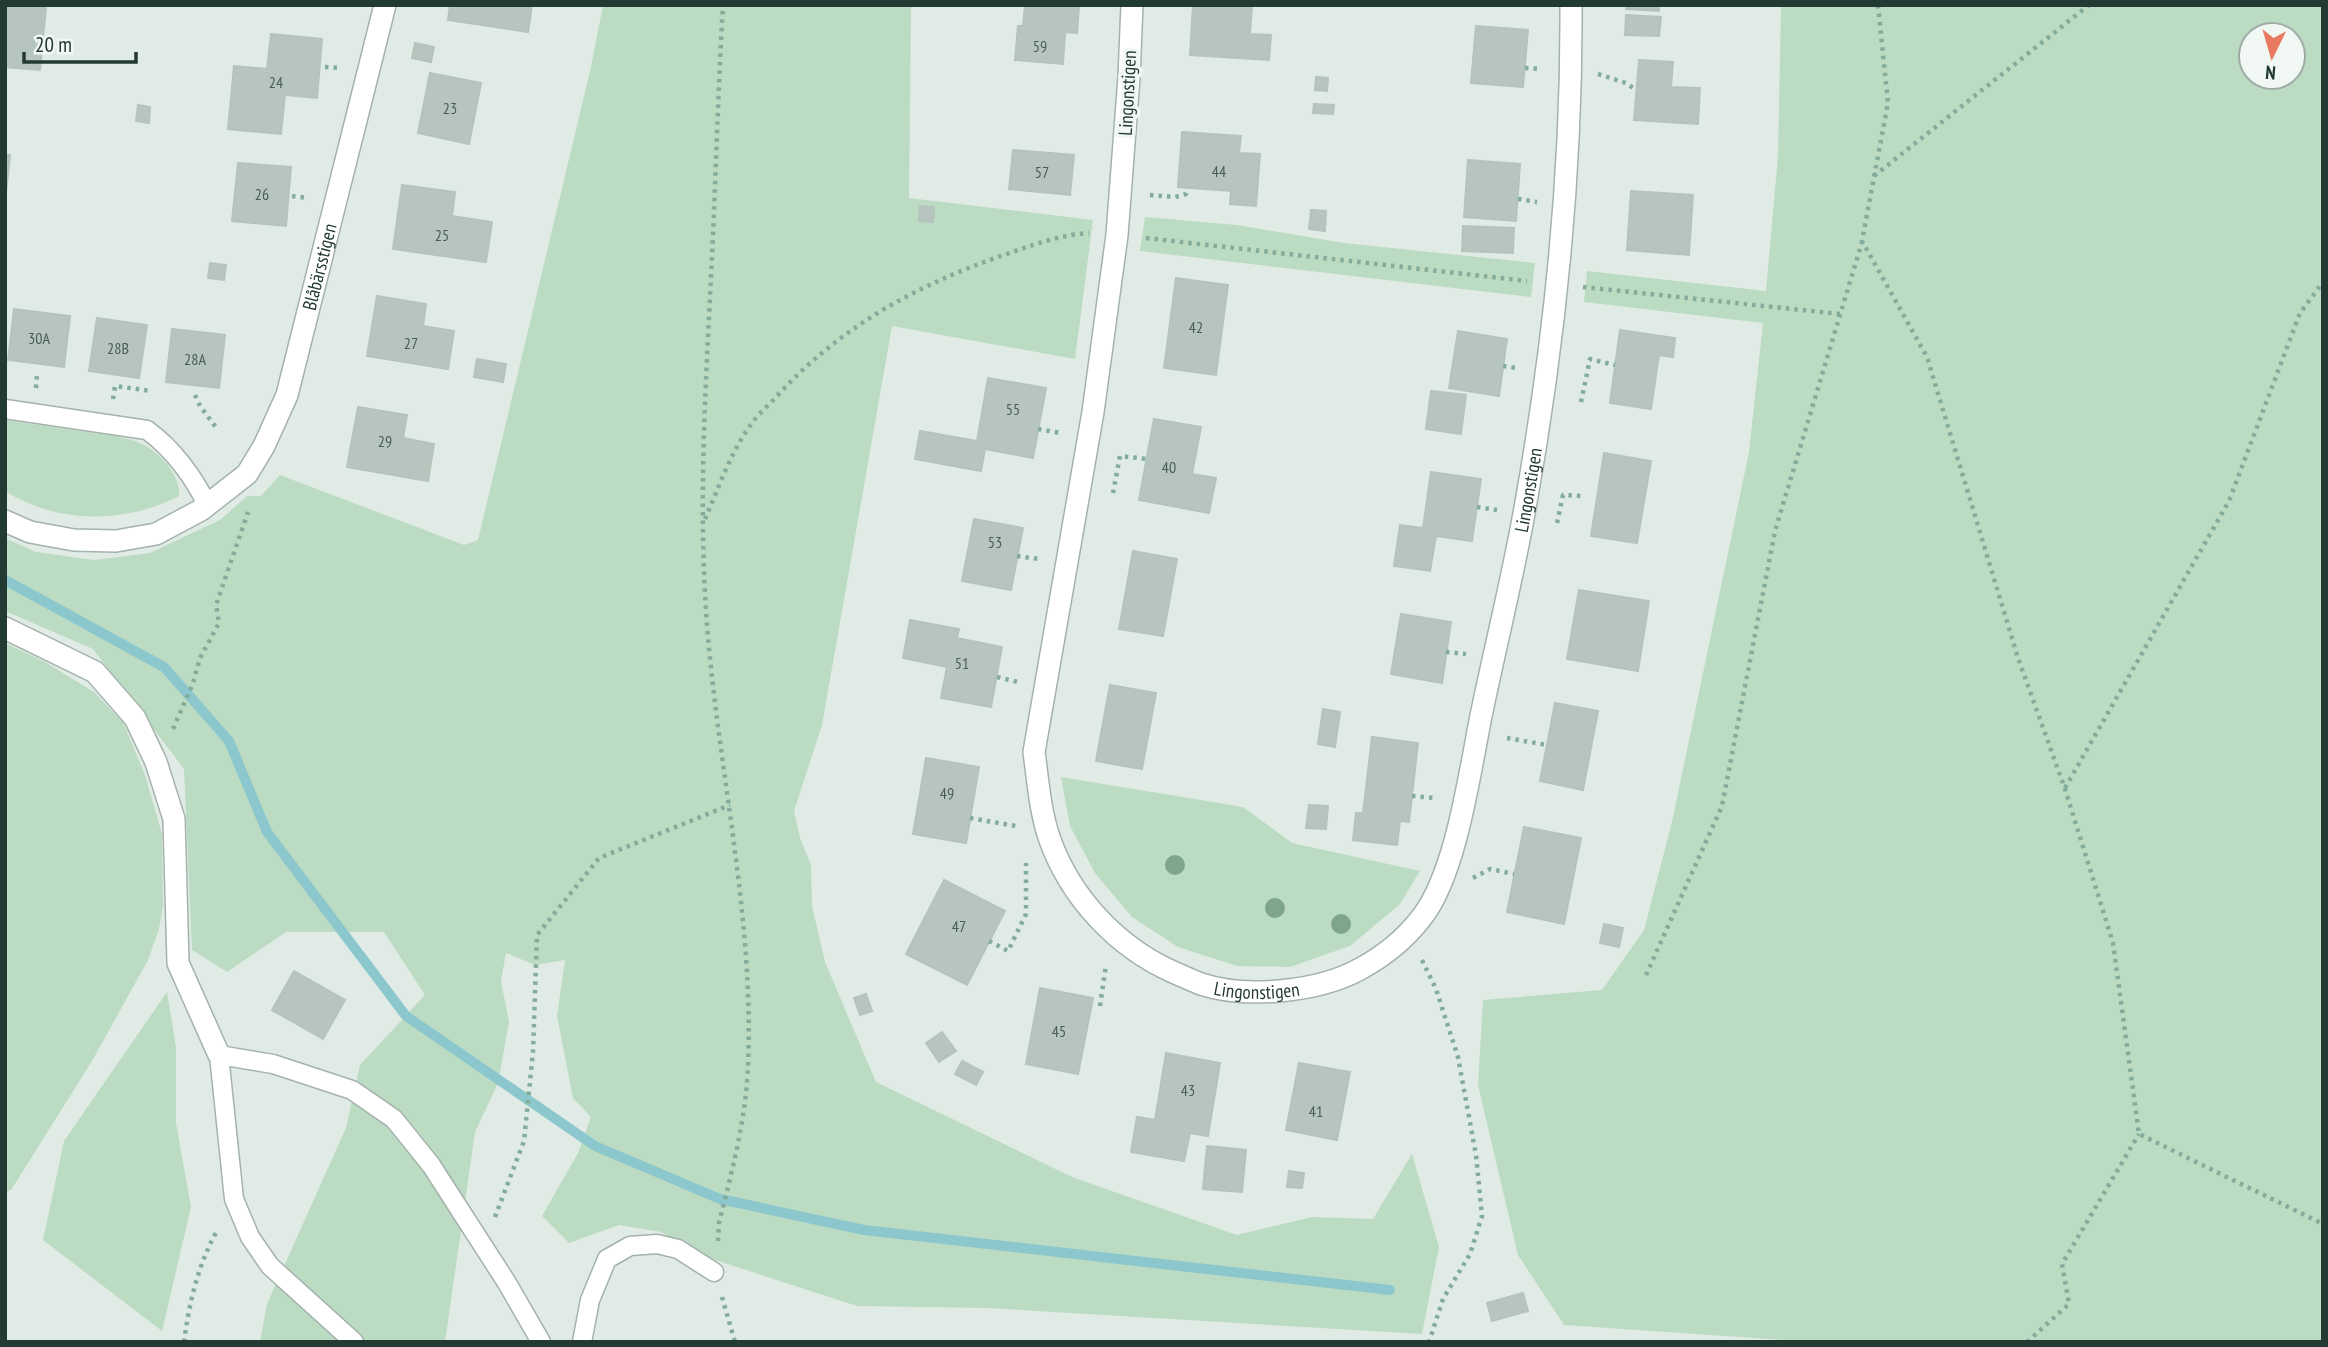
<svg xmlns="http://www.w3.org/2000/svg" width="2328" height="1347" font-family="'PT Sans Narrow',sans-serif">
<style>
.green{fill:#bbdbc2;fill-rule:evenodd}
.lines{fill:none;stroke-linecap:round;stroke-linejoin:round}
.stream{stroke:#8cc7cd;stroke-width:10}
.building{fill:#b7c5bf;stroke:#b4c4bc;stroke-width:2}
.lane-casing{stroke:#a4b2ac;stroke-width:21}
.street-casing{stroke:#a4b2ac;stroke-width:24}
.path{stroke:#84ac9d;stroke-width:4.5;stroke-dasharray:3.5 5;stroke-linecap:butt}
.lane{stroke:#fff;stroke-width:18}
.street{stroke:#fff;stroke-width:21}
.tree{fill:#7fa68d}
.labels{text-anchor:middle;stroke-width:7;stroke-linejoin:round;paint-order:stroke}
.number-label{font-size:16px;fill:#485d55}
.street-label{font-size:19px;fill:#233a32;stroke:#f1f8f4}
</style>
<rect width="100%" height="100%" fill="#e1ebe6"/>
<g class="green">
<polygon points="603,5 911,5 909,198 1093,220 1075,359 892,326 822,725 794,811 800,838 811,865 812,906 825,962 876,1082 1072,1177 1237,1235 1312,1217 1373,1219 1412,1154 1439,1247 1422,1334 988,1308 857,1306 706,1257 661,1232 619,1225 569,1243 542,1216 578,1153 591,1117 573,1098 557,1016 565,960 535,965 506,953 501,981 509,1022 498,1083 475,1132 445,1342 260,1342 267,1304 346,1128 360,1065 425,995 384,932 286,932 227,972 192,950 184,769 93,649 5,611 5,538 36,552 94,560 150,553 220,520 247,496 261,496 280,475 464,545 478,540 591,67"/>
<path d="M1781,5h542v1337h-512l-247,-17 -46,-70 -40,-170 5,-85 119,-10 42,-60 28,-108 77,-370 14,-129 -179,-21 3,-31 179,20 12,-135zM2251,35h42v42h-42z"/>
<polygon points="1145,217 1237,225 1344,243 1535,263 1531,297 1140,251"/>
<path d="M5,420c27,4 54,8 81,12 19,3 41,4 58,13 17,9 37,31 35,51 -54,28 -122,28 -174,-5z"/>
<polygon points="5,643 45,662 94,692 123,722 145,775 162,834 163,905 159,929 148,960 92,1061 11,1190 5,1193"/>
<polygon points="1061,777 1243,807 1292,843 1420,871 1400,904 1350,946 1290,967 1237,966 1178,947 1132,917 1095,873 1070,826"/>
<polygon points="167,992 176,1047 176,1123 191,1207 162,1331 43,1240 64,1141"/>
</g>
<g class="lines">
<polyline class="stream" points="5,580 164,667 229,741 267,832 406,1016 595,1146 720,1199 864,1230 1390,1290"/>
</g>
<g class="building">
<polygon points="5,5 46,7 40,70 5,67"/>
<polygon points="450,5 532,5 528,32 448,20"/>
<polygon points="1025,5 1079,5 1077,33 1065,32 1063,64 1015,60 1018,26 1023,26"/>
<polygon points="1193,5 1252,5 1250,34 1271,35 1269,60 1190,55"/>
<polygon points="1627,5 1659,5 1659,11 1626,9"/>
<polygon points="1626,15 1661,17 1659,36 1625,35"/>
<polygon points="1476,26 1528,30 1523,87 1471,83"/>
<polygon points="271,34 322,39 317,98 285,95 281,134 228,129 234,66 267,69"/>
<polygon points="415,43 434,47 431,62 412,58"/>
<polygon points="1639,60 1673,62 1671,87 1700,88 1698,124 1634,120"/>
<polygon points="430,73 481,83 469,144 418,133"/>
<polygon points="1316,77 1328,78 1327,91 1315,90"/>
<polygon points="1314,104 1334,105 1333,114 1313,113"/>
<polygon points="138,105 150,107 149,123 136,121"/>
<polygon points="1182,132 1241,136 1239,153 1260,154 1256,206 1230,204 1231,191 1178,187"/>
<polygon points="1013,150 1074,155 1070,195 1009,189"/>
<polygon points="5,155 10,155 5,202"/>
<polygon points="1468,160 1520,164 1516,221 1464,217"/>
<polygon points="238,163 291,167 286,226 232,221"/>
<polygon points="402,185 455,192 452,216 492,222 486,262 393,249"/>
<polygon points="1631,191 1693,195 1689,255 1627,250"/>
<polygon points="920,206 934,207 933,222 919,221"/>
<polygon points="1311,210 1326,211 1325,231 1309,229"/>
<polygon points="1463,226 1514,228 1513,253 1462,251"/>
<polygon points="210,263 226,265 224,280 208,278"/>
<polygon points="1176,278 1228,285 1216,375 1164,368"/>
<polygon points="377,296 426,304 423,326 454,331 448,369 367,356"/>
<polygon points="14,309 70,316 64,367 8,360"/>
<polygon points="97,318 147,325 139,378 89,371"/>
<polygon points="172,329 225,335 219,388 166,382"/>
<polygon points="1620,330 1675,338 1673,357 1659,355 1651,409 1610,403"/>
<polygon points="1458,331 1507,339 1499,396 1449,388"/>
<polygon points="477,359 506,364 503,382 474,377"/>
<polygon points="988,378 1046,388 1033,458 985,449 981,471 915,459 920,431 977,441"/>
<polygon points="1431,391 1466,395 1461,434 1426,429"/>
<polygon points="358,407 407,415 403,438 434,444 428,481 347,467"/>
<polygon points="1154,419 1201,427 1192,474 1216,478 1209,513 1139,500"/>
<polygon points="1604,453 1651,461 1637,543 1591,536"/>
<polygon points="1431,472 1481,479 1472,541 1436,536 1430,571 1394,566 1400,525 1423,528"/>
<polygon points="974,519 1023,528 1011,590 962,581"/>
<polygon points="1133,551 1177,559 1163,636 1119,629"/>
<polygon points="1579,590 1649,601 1638,671 1567,659"/>
<polygon points="1401,614 1451,622 1442,683 1391,674"/>
<polygon points="910,620 959,629 957,638 1002,647 991,707 941,698 947,667 903,658"/>
<polygon points="1110,685 1156,693 1142,769 1096,761"/>
<polygon points="1555,703 1598,711 1583,790 1540,781"/>
<polygon points="1323,709 1340,712 1335,747 1318,744"/>
<polygon points="1372,737 1418,743 1409,822 1400,821 1397,845 1353,840 1356,813 1363,813"/>
<polygon points="926,758 979,767 966,843 913,834"/>
<polygon points="1309,805 1328,806 1326,829 1306,828"/>
<polygon points="1524,827 1581,838 1564,924 1507,912"/>
<polygon points="944,880 1005,911 967,985 906,954"/>
<polygon points="1604,924 1623,928 1619,947 1600,943"/>
<polygon points="294,971 345,1000 323,1039 272,1010"/>
<polygon points="1040,988 1093,998 1078,1074 1026,1064"/>
<polygon points="866,994 872,1011 860,1015 854,998"/>
<polygon points="942,1032 956,1051 939,1062 926,1043"/>
<polygon points="1166,1053 1220,1063 1208,1136 1190,1133 1184,1161 1131,1152 1137,1117 1155,1120"/>
<polygon points="962,1061 983,1072 976,1085 955,1074"/>
<polygon points="1299,1063 1350,1072 1337,1140 1286,1130"/>
<polygon points="1207,1146 1246,1150 1242,1192 1203,1189"/>
<polygon points="1289,1171 1304,1173 1302,1188 1287,1187"/>
<polygon points="1523,1293 1528,1311 1492,1321 1487,1303"/>
</g>
<g class="lines">
<defs>
<g id="lane">
<path d="M5,409l142,21c25,18 47,47 60,75"/>
<polyline points="354,1342 270,1266 250,1237 234,1199 219,1055 273,1064 352,1090 394,1119 431,1165 507,1283 541,1342"/>
<polyline points="582,1342 590,1300 607,1259 630,1246 657,1244 678,1249 714,1272"/>
</g>
<g id="street">
<path id="s1" d="M1132,5l-3,72 -12,158 -24,177 -59,340c4,29 6,60 16,88 21,58 67,107 123,132 9,4 18,8 28,12 45,15 117,8 159,-15 24,-13 46,-31 62,-52 35,-45 48,-148 60,-206 14,-67 31,-135 43,-203 30,-167 47,-333 46,-503"/>
<path id="s2" d="M5,521l25,11 44,8 42,1 40,-7 45,-24 46,-36 17,-28 23,-51 98,-390"/>
<polyline points="5,628 95,672 135,718 156,762 174,819 178,963 219,1055"/>
</g>
</defs>
<use href="#lane" class="lane-casing"/>
<use href="#street" class="street-casing"/>
<g class="path">
<polyline points="1878,5 1888,103 1862,241 1927,357 2018,658 2065,789 2113,943 2139,1134 2323,1224"/>
<polyline points="325,67 340,68"/>
<polyline points="1525,68 1540,69"/>
<polyline points="1598,74 1626,83 1636,90"/>
<polyline points="1874,176 2089,5"/>
<polyline points="1150,195 1175,197 1186,194 1187,188"/>
<polyline points="292,196 309,198"/>
<polyline points="1518,199 1537,202"/>
<polyline points="1146,238 1527,281"/>
<polyline points="1583,287 1840,314"/>
<polyline points="1503,366 1517,368"/>
<polyline points="36,388 37,373"/>
<polyline points="195,395 200,406 218,430"/>
<polyline points="113,399 115,386 152,391"/>
<polyline points="1581,402 1590,359 1615,365"/>
<polyline points="1038,429 1061,433"/>
<polyline points="1113,493 1120,456 1147,459"/>
<polyline points="1477,507 1497,510"/>
<path d="M705,519c14,-32 26,-68 47,-96 7,-10 17,-18 25,-27 63,-69 138,-110 224,-140 29,-10 57,-21 88,-23"/>
<polyline points="1557,523 1563,495 1581,496"/>
<polyline points="1017,556 1039,559"/>
<polyline points="1446,652 1466,654"/>
<polyline points="997,677 1018,682"/>
<polyline points="173,729 193,683 200,658 219,623 216,605 248,512"/>
<polyline points="1507,738 1547,745"/>
<polyline points="2065,788 2229,501 2300,313 2323,282"/>
<polyline points="1412,796 1435,798"/>
<polyline points="970,818 1016,826"/>
<polyline points="1473,878 1490,869 1514,874"/>
<polyline points="989,941 1008,951 1026,914 1026,863"/>
<polyline points="1422,960 1436,989 1458,1057 1476,1155 1482,1216 1470,1254 1443,1299 1429,1342"/>
<polyline points="1646,975 1722,806 1775,531 1862,242"/>
<polyline points="1100,1006 1106,965"/>
<polyline points="495,1217 524,1141 533,1052 537,935 599,858 730,805"/>
<path d="M718,1241l1,-18c13,-52 27,-104 29,-157 7,-167 -39,-330 -44,-496 -4,-104 3,-208 8,-313 4,-84 6,-168 11,-252"/>
<polyline points="722,1297 735,1342"/>
<path d="M184,1342c5,-38 14,-78 33,-111"/>
<polyline points="2027,1342 2069,1304 2062,1264 2139,1134"/>
</g>
<use href="#lane" class="lane"/>
<use href="#street" class="street"/>
</g>
<g class="tree">
<circle cx="1175" cy="865" r="10"/>
<circle cx="1275" cy="908" r="10"/>
<circle cx="1341" cy="924" r="10"/>
</g>
<g class="labels">
<g class="number-label">
<text x="1040" y="52">59</text>
<text x="276" y="88">24</text>
<text x="450" y="114">23</text>
<text x="1219" y="177">44</text>
<text x="1042" y="178">57</text>
<text x="262" y="200">26</text>
<text x="442" y="241">25</text>
<text x="1196" y="333">42</text>
<text x="39" y="344">30A</text>
<text x="411" y="349">27</text>
<text x="118" y="354">28B</text>
<text x="195" y="365">28A</text>
<text x="1013" y="415">55</text>
<text x="385" y="447">29</text>
<text x="1169" y="473">40</text>
<text x="995" y="548">53</text>
<text x="962" y="669">51</text>
<text x="947" y="799">49</text>
<text x="959" y="932">47</text>
<text x="1059" y="1037">45</text>
<text x="1188" y="1096">43</text>
<text x="1316" y="1117">41</text>
</g>
<g class="street-label">
<text transform="translate(1127 93) rotate(-87)" y="7">Lingonstigen</text>
<text dy="7" stroke="none"><textPath href="#s2" startOffset="485">Blåbärsstigen</textPath></text>
<text dy="7" stroke="none"><textPath href="#s1" startOffset="1746">Lingonstigen</textPath></text>
<text dy="7" stroke="none"><textPath href="#s1" startOffset="1116">Lingonstigen</textPath></text>
</g>
</g>
<rect width="2328" height="1347" fill="none" stroke="#233a32" stroke-width="14"/>
<g transform="translate(2272 56) rotate(185)"><circle r="33" fill="#f1f8f4" stroke="#9faca6" stroke-width="2"/>
<path d="M0-5L12 26L0 18L-12 26Z" fill="#e97a61"/>
<text y="-10" font-size="19" font-weight="bold" text-anchor="middle" fill="#233a32">N</text>
</g>
<path d="M24 52v10h112v-10" fill="none" stroke="#233a32" stroke-width="3.5"/>
<text x="35" y="52" font-size="21" fill="#233a32" stroke="#f1f8f4" stroke-width="5" paint-order="stroke">20 m</text>
</svg>
